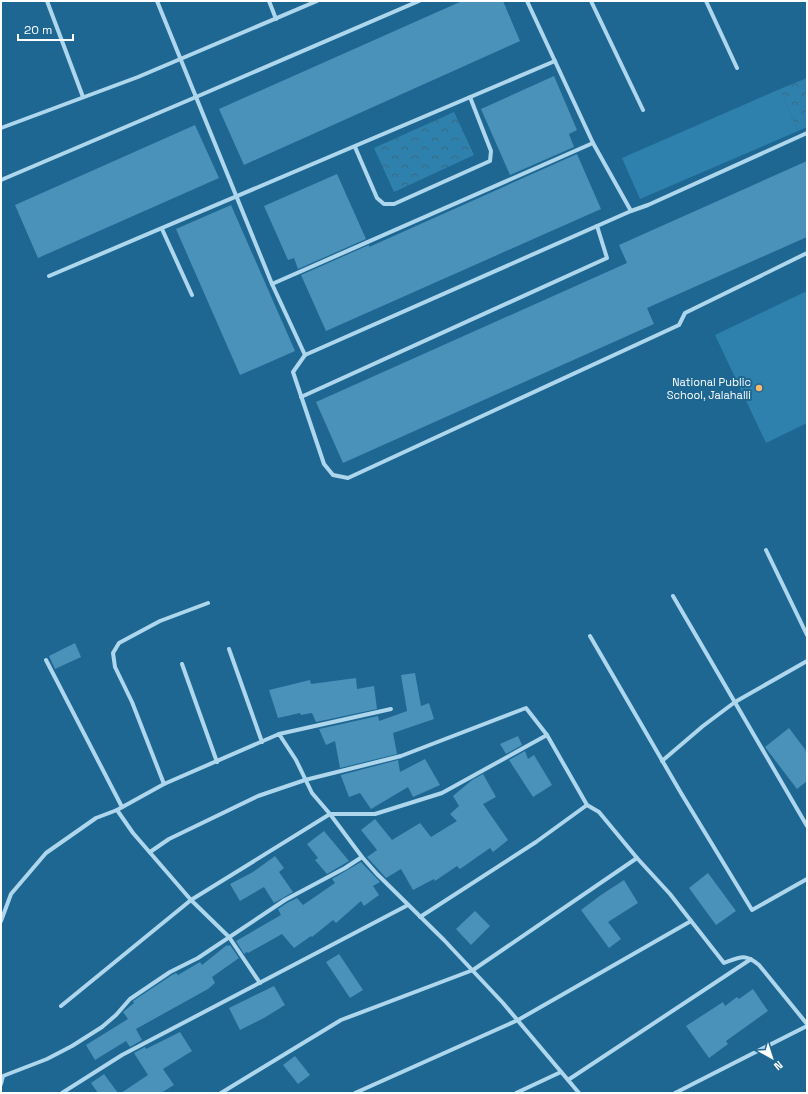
<svg xmlns="http://www.w3.org/2000/svg" width="808" height="1094" font-family="'Space Grotesk',sans-serif">
<style>
.forest{fill:url(#forest-crowns)}
.pitch{fill:#2e81ad}
.building{fill:#4a92ba}
.lines{fill:none;stroke-linecap:round;stroke-linejoin:round}
.street{stroke:#aed7ee;stroke-width:4}
.poi-dot{fill:#fdb76d;stroke:#1d6792;stroke-width:1.5}
.labels{text-anchor:middle;stroke-width:4;stroke-linejoin:round;paint-order:stroke}
.poi-label{font-size:11px;fill:#fff;stroke:#1d6792;text-anchor:end}
</style>
<defs>
<pattern id="forest-crowns" width="20" height="18" patternUnits="userSpaceOnUse"><rect width="20" height="18" fill="#2e81ad"/><path d="M2 6a3 3 0 1 1 6 0M12 15a3 3 0 1 1 6 0" fill="none" stroke="#3c6981"/></pattern>
</defs>
<rect width="100%" height="100%" fill="#1d6792"/>
<g class="forest">
<polygon points="807,78 807,127 798,131 780,89"/>
<polygon points="454,112 474,155 394,192 374,148"/>
</g>
<g class="pitch">
<polygon points="780,89 798,131 640,199 622,158"/>
<polygon points="807,291 807,423 766,443 715,335"/>
</g>
<g class="building">
<polygon points="462,1 503,1 520,41 244,165 219,109"/>
<polygon points="554,76 577,130 569,134 574,147 510,175 481,109"/>
<polygon points="195,125 219,178 38,258 15,205"/>
<polygon points="577,154 601,209 326,331 301,275 369,245 369,247"/>
<polygon points="807,161 807,237 647,308 654,324 343,463 316,402 627,263 619,245"/>
<polygon points="337,174 366,239 298,269 294,258 288,260 264,206"/>
<polygon points="231,205 295,351 240,375 176,229"/>
<polygon points="75,643 81,657 55,669 49,656"/>
<polygon points="415,673 421,706 429,703 434,719 393,733 397,754 340,768 335,741 326,745 319,729 378,716 379,721 407,711 401,675"/>
<polygon points="356,678 357,689 374,686 377,709 316,722 312,713 301,715 300,713 278,718 269,690 310,680 311,684"/>
<polygon points="789,728 807,752 807,781 797,789 765,747"/>
<polygon points="518,736 522,745 506,754 500,744"/>
<polygon points="525,751 528,759 534,755 552,785 533,797 509,760"/>
<polygon points="425,759 440,785 413,797 408,787 371,809 360,793 349,797 341,776 341,775 398,760 400,772"/>
<polygon points="483,774 496,797 483,804 508,840 493,852 490,848 460,869 457,866 435,881 434,879 413,890 401,869 386,878 367,857 377,850 361,830 375,819 392,840 420,823 431,837 457,821 450,814 459,806 453,796 472,780"/>
<polygon points="324,831 349,861 327,874 315,860 318,858 307,844"/>
<polygon points="275,856 284,868 279,872 293,892 274,903 264,887 240,901 230,884 253,872"/>
<polygon points="361,862 380,882 373,886 379,895 364,906 361,901 336,923 333,920 312,937 311,936 294,948 282,934 248,953 247,952 244,954 236,941 281,915 278,909 287,903 297,898 303,905 335,883 332,879"/>
<polygon points="708,873 736,911 716,925 689,888"/>
<polygon points="624,880 638,903 608,922 621,939 609,948 581,910 601,895"/>
<polygon points="475,911 490,926 471,945 456,929"/>
<polygon points="227,945 228,946 230,945 239,958 212,977 215,983 208,989 136,1029 142,1040 130,1047 126,1041 95,1060 86,1045 128,1019 123,1012 134,1003 133,1001 172,975 176,973 178,975 200,962 202,965"/>
<polygon points="339,954 363,990 350,998 326,962"/>
<polygon points="274,986 285,1005 264,1018 240,1030 229,1008"/>
<polygon points="753,989 768,1011 726,1041 728,1044 709,1058 686,1026 723,1002 725,1006 737,997 739,999"/>
<polygon points="180,1032 192,1051 163,1069 174,1085 161,1093 121,1093 148,1075 134,1053 145,1047 146,1049"/>
<polygon points="295,1056 310,1075 298,1084 283,1065"/>
<polygon points="104,1074 118,1093 98,1093 91,1083"/>
</g>
<g class="lines">
<g class="street">
<polyline points="47,1 83,97"/>
<polyline points="157,1 272,284 305,355"/>
<polyline points="269,1 276,19"/>
<polyline points="527,1 593,143 631,211"/>
<polyline points="591,1 643,110"/>
<polyline points="706,1 737,68"/>
<polyline points="1,128 138,77 317,1"/>
<polyline points="807,133 648,205 631,211 305,355 293,372 324,464 333,475 348,478 679,325 685,313 807,253"/>
<polyline points="355,147 377,198 384,204 394,204 490,161 491,151 470,97"/>
<polyline points="1,180 196,97 419,1"/>
<polyline points="162,229 192,295"/>
<polyline points="49,276 555,61"/>
<polyline points="272,284 593,143"/>
<polyline points="301,397 607,258 597,226"/>
<polyline points="766,550 807,635"/>
<polyline points="673,596 807,826"/>
<polyline points="590,636 681,793 752,910 807,879"/>
<polyline points="229,649 262,742"/>
<polyline points="46,660 122,807"/>
<polyline points="182,664 217,762"/>
<polyline points="279,734 391,709"/>
<polyline points="662,761 703,726 735,702 807,661"/>
<polyline points="164,784 132,702 115,667 113,653 119,643 160,621 208,603"/>
<polyline points="117,810 133,833 191,900 229,937 260,983"/>
<polyline points="150,852 169,839 258,796 305,780 401,756 526,708 547,735 587,805 599,812 637,858"/>
<polyline points="420,917 536,842 587,805"/>
<polyline points="1,921 11,894 46,853 96,818 117,810 164,784 279,734 296,760 312,793 330,814 362,857 377,874 444,940 503,1003 579,1093"/>
<polyline points="61,1006 191,900 330,814 375,814 442,793 547,735"/>
<polyline points="568,1080 751,959"/>
<polyline points="1,1084 3,1076 47,1059 72,1046 102,1027 116,1015 130,999 170,972 198,958 285,900 345,868 362,857"/>
<polyline points="62,1093 122,1055 408,905"/>
<path d="M221,1093l120,-73 132,-50 164,-112 33,36 54,69c16,-6 21,-10 35,2l48,59"/>
<polyline points="355,1093 518,1020 691,921"/>
<polyline points="516,1093 561,1072"/>
<polyline points="675,1093 807,1026"/>
</g>
</g>
<circle class="poi-dot" cx="759" cy="388" r="4"/>
<g class="labels">
<g class="poi-label">
<text x="751" y="386">National Public<tspan x="751" dy="13">School, Jalahalli</tspan></text>
</g>
</g>
<rect width="808" height="1094" fill="none" stroke="#ffffff" stroke-width="4"/>
<g transform="translate(772 1058) rotate(141)" stroke="#1d6792" stroke-width="3" paint-order="stroke">
<path d="M0-3L7 15L0 10L-7 15Z" fill="#ffffff"/>
<text y="-6" font-size="11" font-weight="bold" text-anchor="middle" fill="#ffffff">N</text>
</g>
<path d="M18 34v6h55v-6" fill="none" stroke="#ffffff" stroke-width="2"/>
<text x="24" y="34" font-size="12" fill="#ffffff" stroke="#1d6792" stroke-width="3" paint-order="stroke">20 m</text>
</svg>
